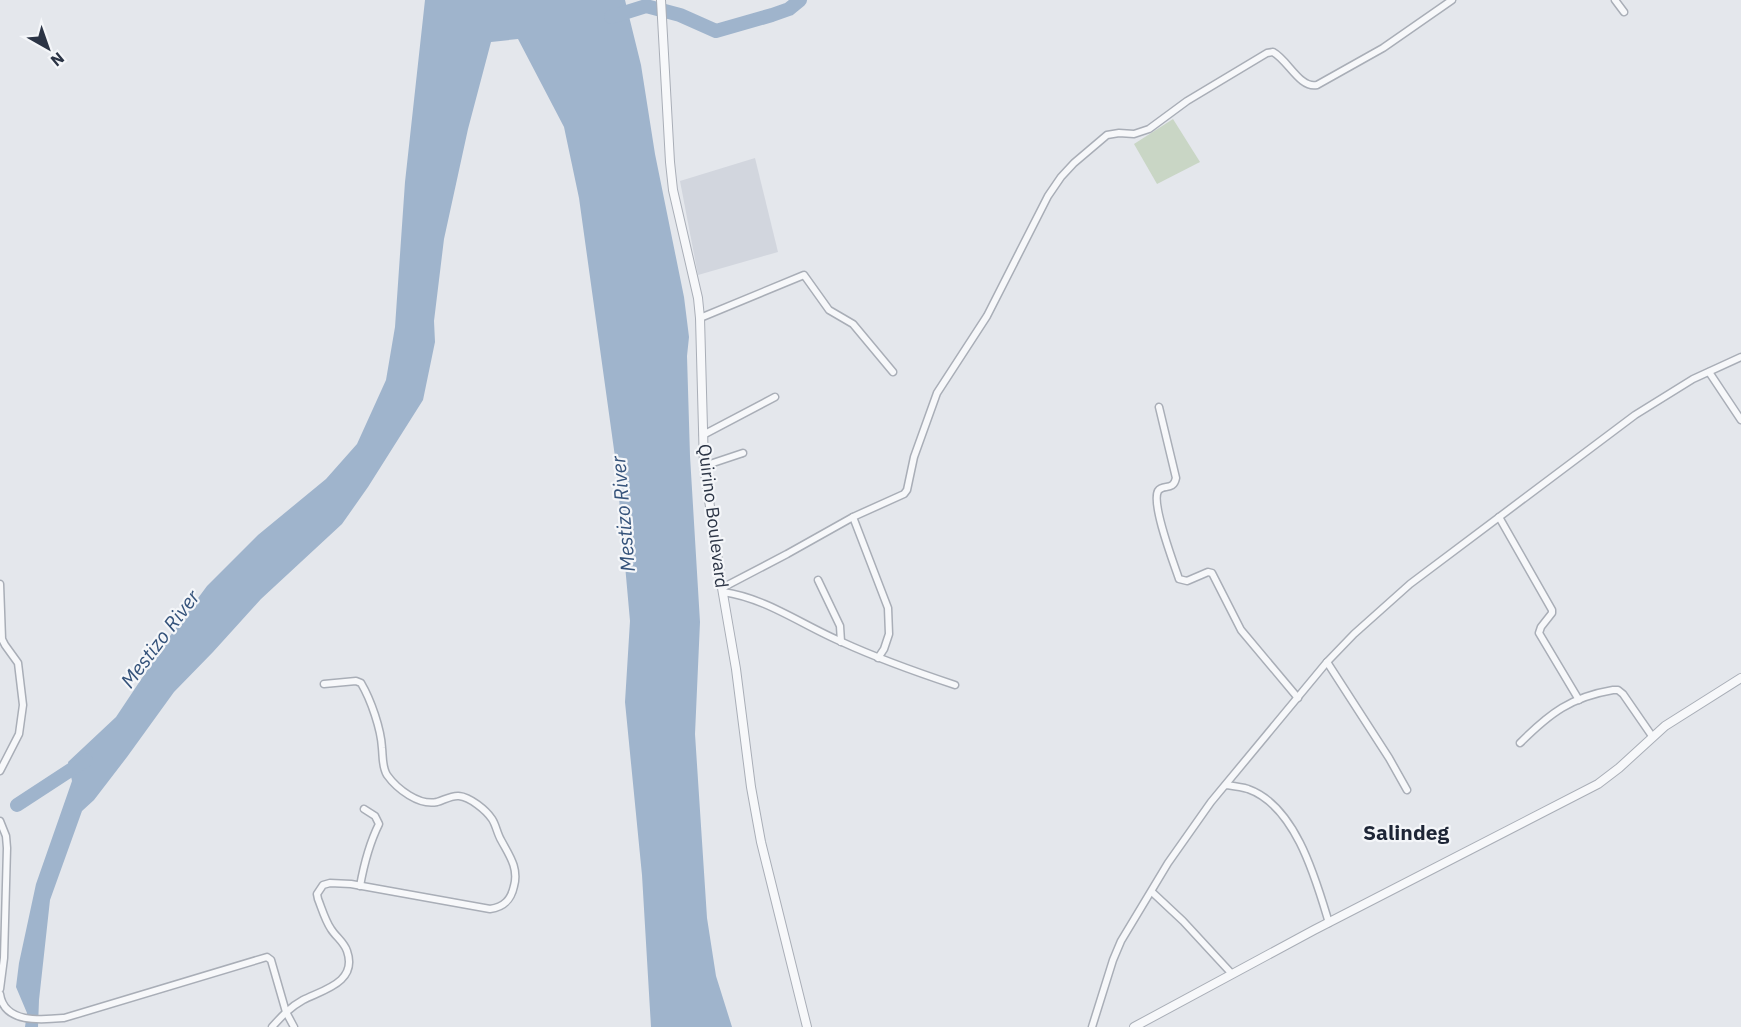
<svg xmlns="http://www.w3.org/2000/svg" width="1741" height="1027" font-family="'IBM Plex Sans',sans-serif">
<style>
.built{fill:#d2d6de}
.green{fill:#c9d6c5}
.water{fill:#9fb4cc}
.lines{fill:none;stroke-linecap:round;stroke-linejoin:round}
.river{stroke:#9fb4cc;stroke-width:14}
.minor-casing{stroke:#a9aeb7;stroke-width:9}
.tertiary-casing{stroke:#a9aeb7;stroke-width:10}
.minor{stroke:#f7f8fa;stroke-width:6}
.tertiary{stroke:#f7f8fa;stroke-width:8}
.labels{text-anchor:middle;stroke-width:4.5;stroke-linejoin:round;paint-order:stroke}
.street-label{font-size:18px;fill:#2b3445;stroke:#f4f6f9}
.water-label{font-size:20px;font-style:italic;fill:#34527a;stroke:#f4f6f9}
.quarter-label{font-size:21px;font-weight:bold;fill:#1d2536;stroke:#f4f6f9}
</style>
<rect width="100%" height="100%" fill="#e4e7ec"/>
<polygon class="built" points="755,158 778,252 698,275 680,181"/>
<polygon class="green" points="1173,119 1200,162 1157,184 1134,144"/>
<polygon class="water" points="425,0 625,0 641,65 655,154 684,297 689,337 687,356 690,456 700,622 695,734 707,918 716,976 732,1027 651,1027 642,875 625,702 630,621 616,464 579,198 564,127 518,39 491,42 468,129 444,239 434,321 435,342 423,400 368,487 342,524 261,599 213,652 174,692 127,757 94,800 82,811 50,900 39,1000 38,1027 25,1027 27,1013 16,987 19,963 36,884 72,781 68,762 116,717 170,636 207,586 258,535 326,479 357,444 386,380 395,327 405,182"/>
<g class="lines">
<g class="river">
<polyline points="611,17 646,6 680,15 716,31 772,15 789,9 800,0"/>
<polyline points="17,805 86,760"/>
</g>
<defs>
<g id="minor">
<polyline points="1615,0 1624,12"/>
<polyline points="700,318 804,275 829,310 853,324 893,372"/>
<polyline points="1709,372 1741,420"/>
<path d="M1159,407l17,71c-3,14 -13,5 -18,13 -7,13 16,73 21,88l8,2 21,-9 4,1 29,57 57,68"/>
<polyline points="703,435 775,397"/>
<polyline points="704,466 743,453"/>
<polyline points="853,517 888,608 889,634 884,649 878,658"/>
<polyline points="1499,517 1552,610 1552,613 1541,627 1539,633 1579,700"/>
<polyline points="818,580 840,626 841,642"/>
<polyline points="0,584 2,639 5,645 18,663 23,705 19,734 0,771"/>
<path d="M722,588l65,-34 66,-37 51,-23 3,-4 7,-33 23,-64 50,-77 61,-120 13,-19 13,-14 33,-28 12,-2 15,1 15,-5 38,-28 80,-48 6,-1c15,8 27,37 44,33l66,-37 69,-48"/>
<path d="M723,592c43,6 79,33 119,50 37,17 74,30 113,43"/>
<polyline points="1327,662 1389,758 1407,790"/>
<path d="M1520,743c30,-30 51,-46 93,-53h5l5,4 29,42"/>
<path d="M1226,785c7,1 15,2 22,4 48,17 68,91 81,134"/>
<polyline points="0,821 6,836 7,848 4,958 0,989"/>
<path d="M360,886c4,-22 9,-42 19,-62l-4,-8 -11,-7"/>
<polyline points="1152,892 1183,921 1232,974"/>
<path d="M0,994c4,30 42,26 64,24l203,-61 4,3 15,52 8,15"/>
<path d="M272,1027c9,-10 18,-20 31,-27 20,-10 55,-18 44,-49 -3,-9 -11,-14 -16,-22 -6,-9 -9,-20 -13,-30l-1,-5 6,-9 7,-2 21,1 139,25c14,-2 21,-9 24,-23 5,-18 -5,-31 -13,-46 -4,-7 -5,-15 -9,-21 -6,-9 -22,-22 -33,-23 -7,-1 -15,4 -22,6 -18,4 -40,-13 -50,-27 -5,-8 -4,-18 -5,-27 -1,-19 -11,-48 -21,-65l-5,-2 -32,3"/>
<polyline points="1092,1027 1113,960 1121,941 1168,863 1211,802 1327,662 1354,634 1410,584 1635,415 1693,379 1741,357"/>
</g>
<g id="tertiary">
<polyline points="661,0 670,162 673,190 698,298 700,318 704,466 722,588 736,669 751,787 761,842 807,1027"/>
<polyline points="1134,1027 1314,930 1598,784 1619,768 1665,726 1741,678"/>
</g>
</defs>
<use href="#minor" class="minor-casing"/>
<use href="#tertiary" class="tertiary-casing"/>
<use href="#minor" class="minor"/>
<use href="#tertiary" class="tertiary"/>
</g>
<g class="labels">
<g class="street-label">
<text transform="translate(713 516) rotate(83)" y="6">Quirino Boulevard</text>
</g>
<g class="water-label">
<text transform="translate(623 514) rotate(-95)" y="7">Mestizo River</text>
<text transform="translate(160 639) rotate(-53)" y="7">Mestizo River</text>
</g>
<g class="quarter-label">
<text x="1406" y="840">Salindeg</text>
</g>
</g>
<g transform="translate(48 48) rotate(140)" stroke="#f4f6f9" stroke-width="4.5" paint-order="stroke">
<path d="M0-4.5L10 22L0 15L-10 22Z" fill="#2b3445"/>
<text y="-9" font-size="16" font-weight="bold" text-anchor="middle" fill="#2b3445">N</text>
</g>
</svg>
